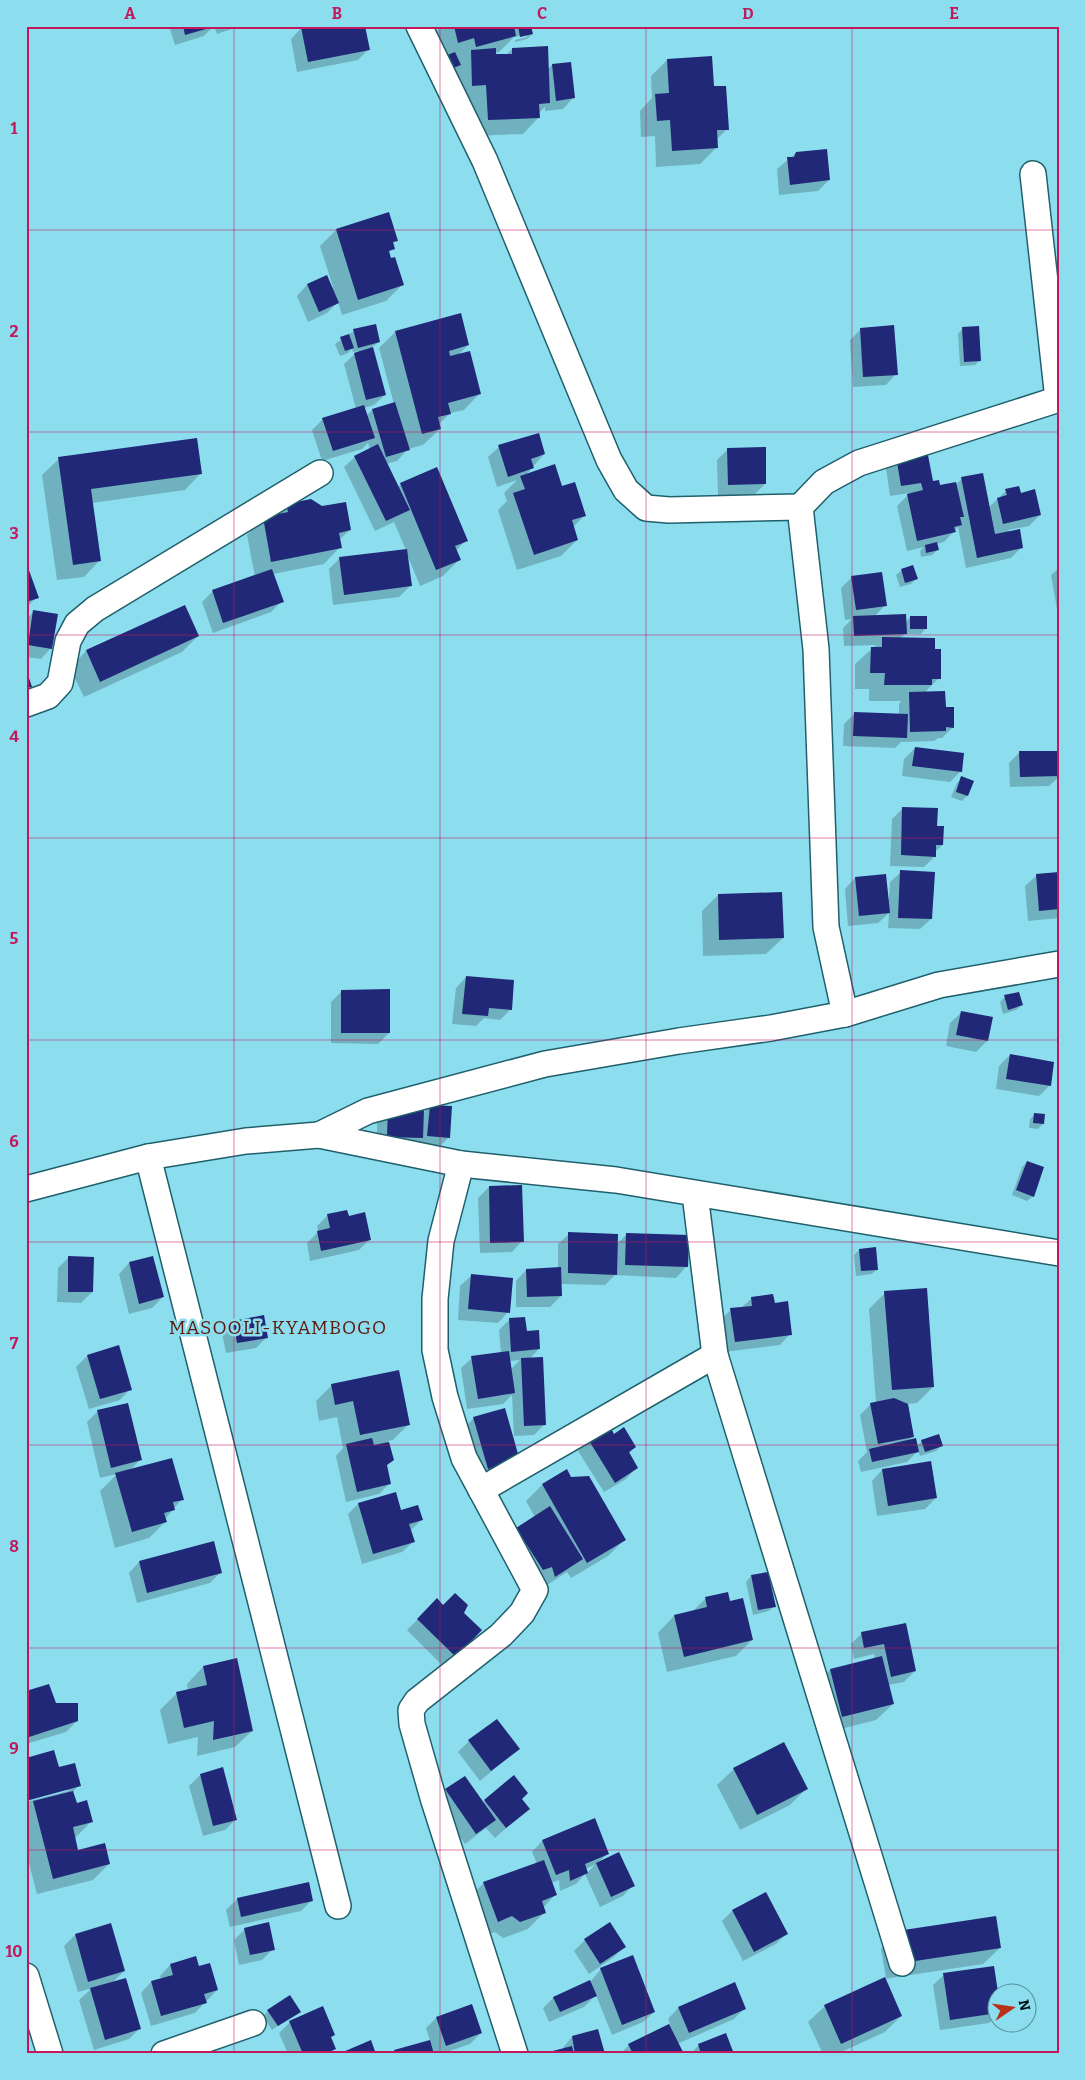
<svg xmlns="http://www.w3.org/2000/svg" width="1085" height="2080" font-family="Bitter,serif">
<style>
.shadow{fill:#0003;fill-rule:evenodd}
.building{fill:#202877}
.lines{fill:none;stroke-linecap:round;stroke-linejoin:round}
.minor-casing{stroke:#20606c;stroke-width:28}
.minor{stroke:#fff;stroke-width:25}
.grid{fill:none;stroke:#c2185b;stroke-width:1;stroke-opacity:0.55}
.labels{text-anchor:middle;stroke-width:5;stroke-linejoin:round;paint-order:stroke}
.quarter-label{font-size:19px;letter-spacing:1px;fill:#5d1a0f;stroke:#8cdeef}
.neatline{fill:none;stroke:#c2185b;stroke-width:2}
.grid-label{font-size:16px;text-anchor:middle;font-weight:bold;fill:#c2185b}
</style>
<rect width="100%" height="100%" fill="#8cdeef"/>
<g class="shadow">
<polygon points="169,26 214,26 204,36 175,45"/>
<polygon points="214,26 240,26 217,34"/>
<polygon points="303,26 364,26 369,49 358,60 297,72 291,39"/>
<polygon points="441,26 530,26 532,34 527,39 515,42 515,40 527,37 527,34 514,37 499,52 495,53 495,56 506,55 512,49 547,70 552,65 573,98 563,109 545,111 545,107 539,113 539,117 523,134 472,136 470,101 456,101 455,69 445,73 435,33"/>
<polygon points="667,60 713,88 727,129 716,140 716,148 700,164 656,167 655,136 641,137 640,111 652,98 651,76"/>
<polygon points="796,153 829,180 818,191 779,195 777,169"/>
<polygon points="388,214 396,240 392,245 393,248 388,253 402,285 386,301 342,315 338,302 327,313 308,322 297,296 307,285 326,276 331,287 333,287 320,246 336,230"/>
<polygon points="963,328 980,360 975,365 960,366 958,334"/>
<polygon points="861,329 896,374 886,385 853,387 850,340"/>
<polygon points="354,331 379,342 372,347 385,395 374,405 364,408 366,416 372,410 394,404 379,348 395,332 468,345 457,356 480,393 464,410 450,413 438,425 440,429 423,445 408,449 397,461 386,464 397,488 401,484 466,540 456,551 459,560 443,576 420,586 407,554 410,586 399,597 333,605 329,569 340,558 406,550 394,522 375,531 344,467 355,457 370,450 368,443 362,449 322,461 312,430 323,419 356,409 344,364 358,351 353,352 352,349 348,353 340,356 335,344"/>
<polygon points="499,447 544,454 526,475 561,487 585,515 573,527 577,540 561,556 517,570 498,510 507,501 504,493 517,480 497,487 488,457"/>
<polygon points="728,449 765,484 754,495 718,495 717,460"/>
<polygon points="897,457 939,487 955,485 962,479 989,507 1006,491 1020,494 1040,515 1029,526 1008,530 1022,547 1011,558 966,568 958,527 944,542 936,544 937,550 932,555 921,557 920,551 924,547 907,551 897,506 910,493 890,496 886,468"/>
<polygon points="59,459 201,473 185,490 92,503 100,560 84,577 57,580 42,475"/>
<polygon points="287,505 350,530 339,540 340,547 324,564 273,574 282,601 271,612 213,633 202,602 213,591 255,577 247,535 263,519 276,516"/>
<polygon points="26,565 37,597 26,608"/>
<polygon points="1059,568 1059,609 1057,609 1051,575"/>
<polygon points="902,570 916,579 911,584 900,587 896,575"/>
<polygon points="852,577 885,605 874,617 905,623 910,617 926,628 921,634 905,634 900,638 934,650 939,678 925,692 945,708 953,727 942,738 938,738 934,741 901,742 895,748 843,746 844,724 855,713 899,715 899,704 901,701 869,701 869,689 855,689 855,664 876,645 844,646 843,628 852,619 845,620 841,588"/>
<polygon points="185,606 198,636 182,652 84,697 70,668 86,651"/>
<polygon points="34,612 51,648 41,659 26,657 26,619"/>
<polygon points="915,748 961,771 950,782 902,776 904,759"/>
<polygon points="1020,752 1059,752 1059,777 1049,786 1010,787 1009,763"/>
<polygon points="962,778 972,782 967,796 962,801 951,797 957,783"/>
<polygon points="903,808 936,827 942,845 935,852 935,856 924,867 890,866 892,819"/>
<polygon points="901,872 931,919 920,929 888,928 889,913 878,923 848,926 845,889 855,878 889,899 890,882"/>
<polygon points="1059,874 1059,918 1028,921 1025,886 1036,876"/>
<polygon points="718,895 783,938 766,954 703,956 702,911"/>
<polygon points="466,977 511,1009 500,1020 484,1018 476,1026 452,1024 456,988"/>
<polygon points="342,991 389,1033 378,1044 331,1043 331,1002"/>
<polygon points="1005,997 1022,1005 1016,1010 1003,1014 1000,1002"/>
<polygon points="961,1013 987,1041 976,1052 946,1046 950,1023"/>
<polygon points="1010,1055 1050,1085 1039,1096 996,1089 999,1066"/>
<polygon points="430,1106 448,1138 438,1148 417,1146 417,1141 411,1148 377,1147 377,1119 422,1114"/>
<polygon points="1035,1114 1043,1124 1038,1129 1029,1128 1030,1119"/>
<polygon points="1027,1162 1033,1196 1027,1201 1012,1195 1022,1167"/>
<polygon points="489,1187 522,1241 512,1252 480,1253 478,1198"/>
<polygon points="328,1215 370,1239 359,1250 310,1261 307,1243 318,1232 317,1226"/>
<polygon points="569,1234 617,1244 627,1234 686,1267 676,1278 615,1275 605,1285 561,1284 561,1296 550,1307 516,1307 516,1281 526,1270 558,1269 558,1244"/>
<polygon points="859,1250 877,1269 872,1274 856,1276 854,1255"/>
<polygon points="68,1258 92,1292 81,1303 57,1302 58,1268"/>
<polygon points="129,1263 163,1297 152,1308 129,1314 119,1274"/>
<polygon points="471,1276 508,1312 498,1323 458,1320 460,1286"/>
<polygon points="885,1293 933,1387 917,1403 907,1404 913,1436 907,1442 917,1446 922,1441 941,1446 936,1451 920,1456 918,1451 907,1462 861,1472 858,1461 867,1452 860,1415 871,1404 876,1403 869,1309"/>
<polygon points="752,1298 774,1305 790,1334 780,1345 724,1352 720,1320 731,1310 741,1308"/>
<path d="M510,1319l16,13 13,17 -9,9 14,67 -10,10 -20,1 -2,-41 -9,9 -36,5 -6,-41 11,-10 29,-5 -2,-23zM520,1360l-10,10 -1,-9z"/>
<polygon points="233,1322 267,1337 256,1348 226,1353 222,1333"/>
<polygon points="118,1347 130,1389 120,1400 89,1409 76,1367 87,1356"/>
<polygon points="332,1385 409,1424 393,1440 388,1441 392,1459 386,1466 390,1483 379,1494 346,1502 336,1456 343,1448 337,1417 319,1421 316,1401"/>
<polygon points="98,1411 140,1460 129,1471 182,1499 165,1519 165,1522 149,1538 115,1548 100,1491 117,1474 100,1478 87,1422"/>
<polygon points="474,1418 518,1460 477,1479 463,1429"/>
<polygon points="614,1436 635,1447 628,1454 636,1468 626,1479 604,1492 578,1451 588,1440"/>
<polygon points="882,1470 936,1498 925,1509 877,1516 872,1481"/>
<polygon points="566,1471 571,1478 624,1540 608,1556 571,1578 567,1572 544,1587 506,1539 517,1529 535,1517 526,1501 542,1485"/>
<polygon points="358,1504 400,1511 421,1520 410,1531 413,1542 402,1552 362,1564 348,1514"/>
<polygon points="139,1562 221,1572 210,1583 137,1603 129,1573"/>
<polygon points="751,1576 774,1606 769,1611 753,1615 746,1582"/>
<polygon points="727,1593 729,1603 752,1640 736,1656 667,1672 658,1633 674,1616 692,1612 705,1599"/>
<polygon points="437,1600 443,1606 462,1613 480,1630 444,1667 407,1630"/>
<polygon points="905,1624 915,1671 904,1682 888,1685 893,1704 876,1720 825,1733 814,1686 830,1670 875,1659 874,1654 854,1659 851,1644 862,1633"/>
<polygon points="236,1660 252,1731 235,1747 197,1756 198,1737 168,1744 160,1710 176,1694 188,1691 187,1684 203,1667"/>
<polygon points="26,1693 55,1705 77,1721 66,1732 26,1744"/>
<polygon points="497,1721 518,1749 480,1781 458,1752 469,1741"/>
<polygon points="58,1769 79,1785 73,1792 76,1805 91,1822 75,1838 78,1852 109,1864 93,1880 37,1894 26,1852 26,1810 29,1807 26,1808 26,1802 68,1791"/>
<polygon points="734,1769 806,1789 790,1805 740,1830 717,1785"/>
<polygon points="200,1775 236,1819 225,1830 203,1836 189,1786"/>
<polygon points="514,1777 520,1799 528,1809 495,1838 486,1828 465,1844 435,1801 446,1790 483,1803"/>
<path d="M542,1841l66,12 -9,9 34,23 -10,11 -23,11 -15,-33 -9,10 -16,7 -1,-11 -8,3 4,12 -12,13 2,4 -17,17 -25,9 -8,-6 -13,5 -15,-38 17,-16 53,-19 -5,-12zM595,1865l-8,8 -2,-4z"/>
<polygon points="308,1883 312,1900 301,1911 230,1927 226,1910 237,1899"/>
<polygon points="732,1911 787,1933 776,1944 743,1961 722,1921"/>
<polygon points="110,1925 124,1971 112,1983 140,2028 129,2039 94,2050 79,2000 92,1988 78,1992 64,1946 75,1935"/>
<polygon points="245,1929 273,1949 262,1960 239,1965 234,1940"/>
<polygon points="897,1933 1000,1948 983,1964 884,1979 901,2016 885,2032 837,2054 823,2054 808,2022 825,2006 886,1978 881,1949"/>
<polygon points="585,1940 624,1947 614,1957 589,1974 574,1951"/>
<polygon points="170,1965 198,1968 217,1990 195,2013 151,2026 141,1993 151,1982 161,1979 160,1976"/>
<polygon points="601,1969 654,2012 643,2022 612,2035 596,1995 584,2007 549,2022 543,2008 553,1998 591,1981"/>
<polygon points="944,1975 998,1997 998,2014 989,2023 940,2030 933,1985"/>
<polygon points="734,1984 745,2008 734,2019 677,2044 683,2054 620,2054 629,2045 670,2024 668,2019 678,2008"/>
<polygon points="268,2011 299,2011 272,2030 263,2016"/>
<polygon points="436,2018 481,2033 470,2044 441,2054 435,2054 433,2050 432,2051 432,2054 391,2054 394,2051 430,2041 426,2028"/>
<polygon points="290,2022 334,2035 330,2038 335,2048 329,2054 288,2054 279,2033"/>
<polygon points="725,2035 733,2054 690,2054 698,2046"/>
<polygon points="572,2037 604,2054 548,2054 561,2050"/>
</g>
<g class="building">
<polygon points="183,26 213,26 213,27 185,35"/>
<polygon points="305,26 365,26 370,50 308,62 301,27"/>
<polygon points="454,26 514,26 516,36 476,47 474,38 458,43"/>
<polygon points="518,26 531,26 533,34 520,37"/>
<polygon points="548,46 550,103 539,104 540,118 488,120 486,85 472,86 471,50 496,48 496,54 512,54 512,48"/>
<polygon points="455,52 461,65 450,69 445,56"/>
<polygon points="712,56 714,86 726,86 729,130 717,130 718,148 672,151 670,120 657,121 655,94 669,93 667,59"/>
<polygon points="571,62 575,98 556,101 552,64"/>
<polygon points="827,149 830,180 790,185 787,157 794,157 796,152"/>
<polygon points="389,212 398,241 393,242 395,249 389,251 391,258 395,257 404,285 358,300 336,229"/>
<polygon points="327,275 339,303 319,312 307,284"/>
<polygon points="461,313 469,345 449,351 450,356 470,351 481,394 448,403 451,414 438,417 441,429 422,434 395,331"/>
<polygon points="376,324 380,342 358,348 353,329"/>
<polygon points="894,325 898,375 863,377 860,328"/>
<polygon points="979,326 981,361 964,362 962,327"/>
<polygon points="349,334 354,348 345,351 340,337"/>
<polygon points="373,347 386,395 366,400 354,353"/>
<polygon points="395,402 410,450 386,457 372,409"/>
<polygon points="364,405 375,438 333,451 322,418"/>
<polygon points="539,433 545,454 531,459 534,468 508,477 498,445"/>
<polygon points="197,438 202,474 91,489 101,561 73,565 58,457"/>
<polygon points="378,444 410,510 386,521 354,456"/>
<polygon points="766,447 766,484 728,485 727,448"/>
<polygon points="927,450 933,481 939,480 940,485 956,482 964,517 960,517 962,525 954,527 956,532 917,541 907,494 923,490 921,483 901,486 896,456"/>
<polygon points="555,464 562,486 575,482 586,516 572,520 578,540 534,555 513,493 525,489 520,476"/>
<polygon points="437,467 468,541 455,546 461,560 436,570 400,483"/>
<polygon points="983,473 995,534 1020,529 1023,548 977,558 961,477"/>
<polygon points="1019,486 1021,493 1035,489 1041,515 1003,524 997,498 1007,495 1005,489"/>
<polygon points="311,499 322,506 346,502 351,530 339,533 342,548 271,562 263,517 288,512 286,504"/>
<polygon points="937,542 939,550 926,553 925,545"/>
<polygon points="407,549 412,586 344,595 339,557"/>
<polygon points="26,562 39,598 26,602"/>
<polygon points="913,565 918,579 905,583 901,569"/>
<polygon points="272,569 284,602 223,623 212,590"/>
<polygon points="882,572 887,606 856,610 851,576"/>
<polygon points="185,605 199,636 100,682 86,650"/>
<polygon points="33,610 58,614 52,649 28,645"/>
<polygon points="906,614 907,634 854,636 853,616"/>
<rect x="910" y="616" width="17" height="13"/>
<polygon points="882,637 935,638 935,649 941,649 941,679 932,679 932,685 884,685 885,673 870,673 871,647 882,647"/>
<polygon points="26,669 32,687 26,688"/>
<polygon points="945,691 946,707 954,707 954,728 946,727 946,731 910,732 909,692"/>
<polygon points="854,712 908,714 907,738 853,736"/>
<polygon points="915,747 964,753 962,772 912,766"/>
<polygon points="1019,751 1059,751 1059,776 1020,777"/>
<polygon points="961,776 974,781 968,796 956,792"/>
<polygon points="902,807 938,808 937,826 944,826 943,845 936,845 936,857 901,855"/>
<polygon points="900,870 935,872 932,919 898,918"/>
<polygon points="1059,872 1059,909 1039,911 1036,874"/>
<polygon points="886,874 890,913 859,916 855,877"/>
<polygon points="782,892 784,938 719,940 718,894"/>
<polygon points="466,976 514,980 512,1010 489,1008 488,1016 462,1014"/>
<polygon points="390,989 390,1033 341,1033 341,990"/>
<polygon points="1019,992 1023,1005 1008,1010 1004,995"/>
<polygon points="961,1011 993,1017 988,1041 956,1035"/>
<polygon points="1010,1054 1054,1062 1051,1086 1006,1079"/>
<polygon points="430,1105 452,1106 450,1138 427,1136"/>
<polygon points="388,1107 424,1109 423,1138 387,1137"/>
<polygon points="1034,1113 1045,1114 1044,1124 1033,1123"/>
<polygon points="1027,1161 1044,1167 1034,1197 1016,1190"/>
<polygon points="522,1185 524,1242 490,1243 489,1186"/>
<polygon points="347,1210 349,1216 365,1212 371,1240 321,1251 317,1231 330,1228 327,1214"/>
<polygon points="568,1232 618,1234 617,1275 568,1273"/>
<polygon points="626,1233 689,1235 688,1267 625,1265"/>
<polygon points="876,1247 878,1270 861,1271 859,1249"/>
<polygon points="68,1256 94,1257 93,1292 68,1292"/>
<polygon points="153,1256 164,1297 139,1304 129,1262"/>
<polygon points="561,1267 562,1296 527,1297 526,1269"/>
<polygon points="471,1274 513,1278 510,1313 468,1309"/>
<polygon points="927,1288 934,1387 892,1390 884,1291"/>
<polygon points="773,1294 775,1303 788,1301 792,1335 735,1342 730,1308 752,1306 751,1297"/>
<polygon points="264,1315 268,1338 237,1343 233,1321"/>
<polygon points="525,1317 527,1331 539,1330 540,1349 511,1352 509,1318"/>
<polygon points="119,1345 132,1390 100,1399 87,1355"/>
<polygon points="509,1351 515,1393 478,1399 471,1356"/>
<polygon points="543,1357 546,1425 524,1426 521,1358"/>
<polygon points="399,1370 410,1425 360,1435 353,1401 335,1405 331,1384"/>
<polygon points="894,1398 908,1404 914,1437 878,1444 870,1403"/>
<polygon points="128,1403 142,1460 111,1468 97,1410"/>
<polygon points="505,1408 520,1461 488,1469 473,1417"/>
<polygon points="609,1425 614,1434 624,1427 636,1447 629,1452 638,1468 615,1483 588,1439"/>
<polygon points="939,1434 943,1446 925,1452 921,1440"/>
<polygon points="372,1438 374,1445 389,1442 394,1460 387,1465 391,1484 357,1492 346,1444"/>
<polygon points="916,1438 919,1452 872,1462 869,1449"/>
<polygon points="172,1458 184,1500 173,1502 175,1510 164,1513 167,1522 132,1532 115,1473"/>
<polygon points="931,1461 937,1498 888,1506 882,1469"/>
<polygon points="567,1469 571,1477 589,1476 626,1540 587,1563 542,1484"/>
<polygon points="396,1492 401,1510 418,1505 423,1520 409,1524 415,1542 373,1554 358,1503"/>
<polygon points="550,1506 583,1559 555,1577 552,1567 543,1570 516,1528"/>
<polygon points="214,1541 222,1573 147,1593 139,1561"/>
<polygon points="768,1572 776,1607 758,1610 751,1575"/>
<polygon points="728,1592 730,1601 743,1598 753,1640 684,1657 674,1615 707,1607 705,1597"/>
<polygon points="455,1593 468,1605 464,1613 482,1630 456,1657 417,1619 437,1598 443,1605"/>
<polygon points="906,1623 916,1671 891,1677 884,1644 864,1648 861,1632"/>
<polygon points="882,1656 894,1704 842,1717 830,1669"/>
<polygon points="237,1658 253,1731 213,1740 214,1721 184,1728 176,1692 207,1685 203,1666"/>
<polygon points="49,1684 56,1703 78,1703 78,1721 26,1738 26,1691"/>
<polygon points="497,1719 520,1749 491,1771 468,1740"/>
<polygon points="784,1742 808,1789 757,1815 733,1768"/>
<polygon points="54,1750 59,1767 75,1763 81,1786 26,1801 26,1758"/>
<polygon points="223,1767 237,1820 213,1826 200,1774"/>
<polygon points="514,1775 528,1793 522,1799 530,1809 506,1828 484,1800"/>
<polygon points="465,1776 496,1820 476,1834 445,1789"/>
<polygon points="73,1791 77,1803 87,1800 93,1822 73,1827 78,1850 105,1843 110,1864 53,1879 33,1801"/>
<polygon points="595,1818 609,1854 585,1864 588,1873 570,1881 569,1870 556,1875 542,1840"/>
<polygon points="619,1852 635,1886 611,1897 596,1863"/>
<polygon points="544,1860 557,1895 542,1901 546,1913 520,1922 512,1916 498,1922 483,1882"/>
<polygon points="309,1882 313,1901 241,1917 237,1898"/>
<polygon points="766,1892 788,1934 754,1952 732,1910"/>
<polygon points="996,1916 1001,1948 902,1963 897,1931"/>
<polygon points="269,1922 275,1950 250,1955 244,1928"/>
<polygon points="610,1922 626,1947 600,1964 584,1939"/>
<polygon points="111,1923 125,1971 88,1982 75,1934"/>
<polygon points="633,1955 655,2012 622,2025 600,1968"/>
<polygon points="196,1956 199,1966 210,1963 218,1990 204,1994 207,2003 161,2016 151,1981 173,1975 170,1964"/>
<polygon points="994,1966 998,1992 998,2013 950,2020 943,1973"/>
<polygon points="885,1977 902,2016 841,2044 824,2005"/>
<polygon points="126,1978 141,2029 105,2040 90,1988"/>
<polygon points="590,1980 597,1996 560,2012 553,1997"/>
<polygon points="735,1982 746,2009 689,2033 678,2007"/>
<polygon points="290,1995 301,2012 278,2026 267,2010"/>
<polygon points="472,2004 482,2033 446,2046 436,2017"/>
<polygon points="323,2006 335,2035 331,2037 336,2049 324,2054 303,2054 289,2021"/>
<polygon points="669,2024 684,2054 633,2054 628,2044"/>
<polygon points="598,2029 605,2054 575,2054 572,2036"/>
<polygon points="726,2033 734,2054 701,2054 698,2044"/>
<polygon points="371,2040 376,2054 343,2054 343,2052"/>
<polygon points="430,2040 434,2054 395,2054 394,2050"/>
<polygon points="572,2046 574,2054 545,2054 545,2053"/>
</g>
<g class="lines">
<defs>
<g id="minor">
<polyline points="419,26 485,161 609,460 626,490 646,508 669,510 800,507"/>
<polyline points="1033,174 1058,399"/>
<polyline points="26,704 48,696 60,683 68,641 77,624 95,609 320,473"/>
<polyline points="845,1014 826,927 816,649 800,507 824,482 859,463 1059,399"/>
<polyline points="319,1135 368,1111 545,1064 679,1041 771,1028 845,1014 939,985 1059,964"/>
<polyline points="148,1157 338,1906"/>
<polyline points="461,1164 441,1241 435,1299 435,1350 445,1397 464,1458 535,1590 522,1613 501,1635 417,1701 411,1710 412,1724 434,1801 515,2054"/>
<polyline points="26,1189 148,1157 246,1141 319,1135 461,1164 616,1180 1059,1253"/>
<polyline points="695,1194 715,1355 902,1963"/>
<polyline points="481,1490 715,1355"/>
<polyline points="26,1976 50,2054"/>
<polyline points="164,2054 253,2023"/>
</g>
</defs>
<use href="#minor" class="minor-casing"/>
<use href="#minor" class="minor"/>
</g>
<path class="grid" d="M234,26v2028M440,26v2028M646,26v2028M852,26v2028M26,230h1033M26,432h1033M26,635h1033M26,838h1033M26,1040h1033M26,1242h1033M26,1445h1033M26,1648h1033M26,1850h1033"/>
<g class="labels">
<g class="quarter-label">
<text x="278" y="1334">MASOOLI-KYAMBOGO</text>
</g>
</g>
<rect width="1085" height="2080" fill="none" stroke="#8cdeef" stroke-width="55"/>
<g transform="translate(1012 2008) rotate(77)"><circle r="24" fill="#8cdeef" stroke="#548c99"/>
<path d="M0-4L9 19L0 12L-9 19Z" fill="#bc3018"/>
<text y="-8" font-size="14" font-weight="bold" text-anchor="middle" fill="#001217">N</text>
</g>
<rect x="28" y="28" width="1030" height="2024" class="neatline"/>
<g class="grid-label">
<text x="130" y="19">A</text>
<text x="337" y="19">B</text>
<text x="542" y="19">C</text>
<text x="748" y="19">D</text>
<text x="954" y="19">E</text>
<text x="14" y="134">1</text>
<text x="14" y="337">2</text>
<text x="14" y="539">3</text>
<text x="14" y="742">4</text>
<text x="14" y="944">5</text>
<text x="14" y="1147">6</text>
<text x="14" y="1349">7</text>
<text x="14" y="1552">8</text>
<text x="14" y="1754">9</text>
<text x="14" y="1957">10</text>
</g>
</svg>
